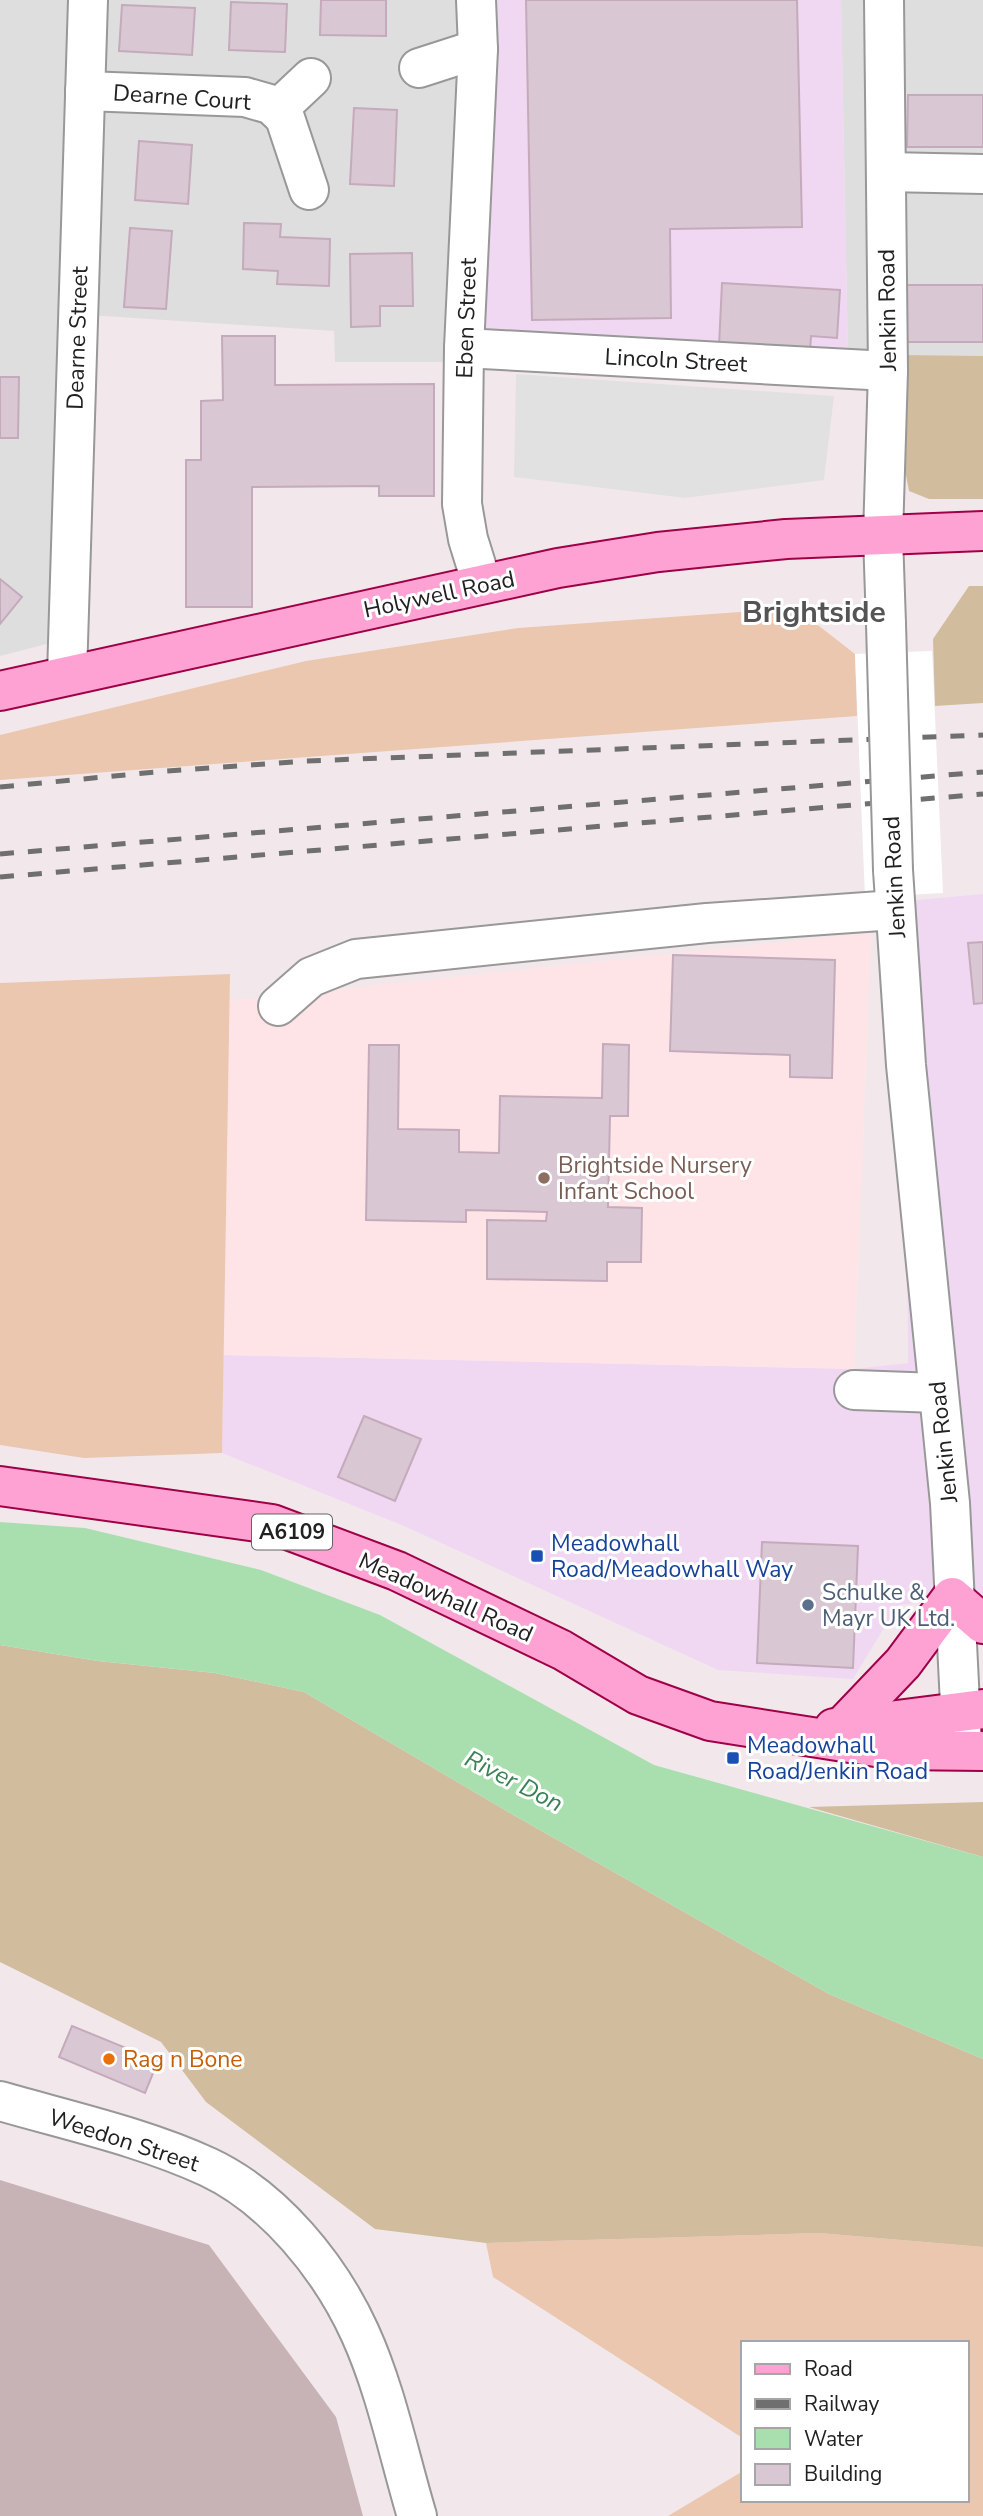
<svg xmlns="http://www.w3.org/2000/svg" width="983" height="2516" font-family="'Nunito Sans',sans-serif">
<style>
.residential{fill:#dfdedf}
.commercial{fill:#f0d8f2}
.education{fill:#ffe4e7}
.construction{fill:#c7b3b5}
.grass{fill:#ebc7af}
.forest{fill:#d1bc9d}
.parking{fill:#e1e1e1}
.water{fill:#a9dfaf}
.pier{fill:#fff}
.building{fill:#d9c8d3;stroke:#c4aabb;stroke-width:2}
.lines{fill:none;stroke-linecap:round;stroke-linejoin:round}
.minor-casing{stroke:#989898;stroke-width:42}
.major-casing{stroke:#9f0046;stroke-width:42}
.minor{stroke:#fff;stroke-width:38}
.major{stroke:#fda2d3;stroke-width:38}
.rail{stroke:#6f6f6f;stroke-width:5;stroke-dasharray:14 14;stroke-linecap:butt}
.minor-bridge-casing{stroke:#989898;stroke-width:42;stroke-linecap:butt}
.minor-bridge{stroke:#fff;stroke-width:38}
.education-dot{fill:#8d6e63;stroke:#fff;stroke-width:2.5}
.transit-dot{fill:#1a4fb4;stroke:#fff;stroke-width:2.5}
.service-dot{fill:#5c6f8a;stroke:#fff;stroke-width:2.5}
.food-dot{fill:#e8710a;stroke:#fff;stroke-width:2.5}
.labels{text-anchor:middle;stroke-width:6;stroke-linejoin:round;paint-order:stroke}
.shield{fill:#fff;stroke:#646464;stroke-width:2}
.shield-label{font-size:21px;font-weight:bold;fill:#212121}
.street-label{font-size:23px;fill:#212121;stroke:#fff}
.education-label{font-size:23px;fill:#785e54;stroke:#fff;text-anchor:start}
.transit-label{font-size:23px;fill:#164399;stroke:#fff;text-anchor:start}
.service-label{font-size:23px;fill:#4e5e75;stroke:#fff;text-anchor:start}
.food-label{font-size:23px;fill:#c56008;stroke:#fff;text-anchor:start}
.water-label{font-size:24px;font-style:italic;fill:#3a8256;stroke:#fff}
.district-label{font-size:30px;font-weight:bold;fill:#545454;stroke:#fff}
</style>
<rect width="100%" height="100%" fill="#f2e8ec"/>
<g class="residential">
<polygon points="0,0 462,0 459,362 335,362 334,331 88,315 78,636 0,656"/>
<polygon points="841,0 983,0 983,356 848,358"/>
</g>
<g class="commercial">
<polygon points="462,0 841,0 848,358 460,362"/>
<polygon points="983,894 983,1597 898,1605 853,1679 718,1670 404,1526 222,1453 223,1355 854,1369 908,1363 905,901"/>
</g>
<polygon class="education" points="871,933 854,1369 223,1355 229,1001"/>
<polygon class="construction" points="0,2180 209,2245 336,2417 363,2516 0,2516"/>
<g class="grass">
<polygon points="796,608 855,654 857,716 0,780 0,735 306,661 518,628"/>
<polygon points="230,974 222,1453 84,1458 0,1445 0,983"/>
<polygon points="819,2233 983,2247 983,2516 668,2516 743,2471 743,2500 967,2500 967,2343 743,2343 743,2464 741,2437 493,2277 486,2243"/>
</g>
<g class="forest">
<polygon points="899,355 983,356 983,499 929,499 909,491 904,465"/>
<polygon points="969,586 983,586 983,703 935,706 933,639"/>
<polygon points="0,1645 98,1661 215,1673 304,1692 517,1817 829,1994 983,2059 983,2247 819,2233 486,2243 375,2229 206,2102 161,2042 0,1962"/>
<polygon points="983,1802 983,1857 809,1807"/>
</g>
<polygon class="parking" points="516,374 834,396 824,480 685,498 514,477"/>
<polygon class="water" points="0,1522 85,1528 261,1570 380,1615 654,1765 983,1857 983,2059 829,1994 517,1817 304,1692 215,1673 98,1661 0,1645"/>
<polygon class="pier" points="932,651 943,893 865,897 855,654"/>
<g class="building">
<polygon points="321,0 386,0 386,36 320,35"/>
<polygon points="526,0 797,0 802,227 670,229 671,318 532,320"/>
<polygon points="231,2 287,4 285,52 229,50"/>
<polygon points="122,5 195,8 192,55 119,51"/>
<polygon points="908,95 983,95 983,147 907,147"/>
<polygon points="354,108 397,110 394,186 350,184"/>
<polygon points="139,141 192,145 188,204 135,200"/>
<polygon points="244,223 281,224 280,237 330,239 329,286 277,284 278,271 243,269"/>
<polygon points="130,228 172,231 166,309 124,307"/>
<polygon points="412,253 413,306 380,306 380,326 351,327 350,254"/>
<polygon points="722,283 840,290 837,338 811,336 810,352 719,346"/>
<rect x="906" y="285" width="77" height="57"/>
<polygon points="222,336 275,336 275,385 434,384 434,496 379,496 379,486 252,487 252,607 186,607 186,460 201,460 201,401 223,400"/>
<polygon points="0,377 19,377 18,438 0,438"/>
<polygon points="0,579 22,597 0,624"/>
<polygon points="983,942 983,1003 974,1004 968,943"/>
<polygon points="673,955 835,960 832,1078 790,1077 790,1055 670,1051"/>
<polygon points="603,1044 629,1045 628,1116 610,1116 608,1207 642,1208 641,1262 607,1262 607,1281 487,1279 487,1220 546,1221 547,1212 466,1210 466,1222 366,1220 369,1045 399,1045 398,1129 459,1130 459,1152 499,1153 500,1096 602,1098"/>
<polygon points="364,1416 421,1439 395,1501 338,1477"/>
<polygon points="762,1542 858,1546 853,1668 757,1663"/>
<polygon points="72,2026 158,2061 145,2093 59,2057"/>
</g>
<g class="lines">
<defs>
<g id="minor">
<polyline points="476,0 478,49 464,348 462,504 468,539 482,584"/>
<polyline points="884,0 888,371 883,536 886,624"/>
<polyline points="419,68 478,49"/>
<polyline points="85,91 245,97 273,105 285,118 309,190"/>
<polyline points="277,110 311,78"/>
<polyline points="886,172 983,174"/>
<polyline points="464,348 888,371"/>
<polyline points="67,675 88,0"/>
<polyline points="893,870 906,1065 950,1503 962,1744"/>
<polyline points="278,1006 311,977 356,959 707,923 895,910"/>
<polyline points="854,1390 938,1393"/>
<path d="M0,2101c69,20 143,36 208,66 66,31 122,100 152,166 26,57 39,123 57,183"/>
</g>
<g id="major">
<polyline points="0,691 558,568 658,552 786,539 983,531"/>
<polyline points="0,1486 272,1524 397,1571 562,1650 638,1695 710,1721 895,1750 983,1751"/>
<polyline points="842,1727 903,1663 952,1597 983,1624"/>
<polyline points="834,1728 983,1709"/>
</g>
</defs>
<use href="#minor" class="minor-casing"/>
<use href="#major" class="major-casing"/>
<use href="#minor" class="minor"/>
<use href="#major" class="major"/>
<g class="rail">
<polyline points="0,787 166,771 306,761 983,735"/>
<polyline points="0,854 983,772"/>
<polyline points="0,877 983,794"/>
</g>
<defs>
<polyline id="minor-bridge" points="886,624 893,870"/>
</defs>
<use href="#minor-bridge" class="minor-bridge-casing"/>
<use href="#minor-bridge" class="minor-bridge"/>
</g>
<circle class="education-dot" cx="544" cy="1178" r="7"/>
<g class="transit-dot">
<rect x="530" y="1549" width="14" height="14" rx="3.5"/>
<rect x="726" y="1751" width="14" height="14" rx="3.5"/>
</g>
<circle class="service-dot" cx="808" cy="1605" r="7"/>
<circle class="food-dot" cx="109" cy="2059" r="7"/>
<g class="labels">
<rect class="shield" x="252" y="1514.5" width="80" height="35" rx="5"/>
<g class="shield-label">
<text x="292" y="1539">A6109</text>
</g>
<g class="street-label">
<text transform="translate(182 97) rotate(4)" y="8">Dearne Court</text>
<text transform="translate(887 310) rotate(-91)" y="8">Jenkin Road</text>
<text transform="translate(466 318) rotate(-88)" y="8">Eben Street</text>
<text transform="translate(77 338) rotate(-88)" y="8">Dearne Street</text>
<text transform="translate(676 360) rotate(3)" y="8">Lincoln Street</text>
<text transform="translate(439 594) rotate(-12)" y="8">Holywell Road</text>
<text transform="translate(894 877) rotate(-93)" y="8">Jenkin Road</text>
<text transform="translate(943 1442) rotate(-96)" y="8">Jenkin Road</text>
<text transform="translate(446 1597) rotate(24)" y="8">Meadowhall Road</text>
<text transform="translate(124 2140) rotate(18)" y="8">Weedon Street</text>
</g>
<g class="education-label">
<text x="558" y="1173">Brightside Nursery<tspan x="558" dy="26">Infant School</tspan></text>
</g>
<g class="transit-label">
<text x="551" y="1551">Meadowhall<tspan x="551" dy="26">Road/Meadowhall Way</tspan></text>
<text x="747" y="1753">Meadowhall<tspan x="747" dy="26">Road/Jenkin Road</tspan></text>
</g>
<g class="service-label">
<text x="822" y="1600">Schulke &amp;<tspan x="822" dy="26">Mayr UK Ltd.</tspan></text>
</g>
<g class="food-label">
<text x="123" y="2067">Rag n Bone</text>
</g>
<g class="water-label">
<text transform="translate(514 1781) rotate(27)" y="8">River Don</text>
</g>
<g class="district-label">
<text x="814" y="622">Brightside</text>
</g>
</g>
<rect x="741" y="2341" width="228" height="161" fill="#ffffff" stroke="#a6a6a6" stroke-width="2"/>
<rect x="755" y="2364" width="35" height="10" fill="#fda2d3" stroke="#a6a6a6" stroke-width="2"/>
<text x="804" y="2376" font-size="21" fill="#212121">Road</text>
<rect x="755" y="2399" width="35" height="10" fill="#6f6f6f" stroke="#a6a6a6" stroke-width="2"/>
<text x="804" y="2411" font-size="21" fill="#212121">Railway</text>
<rect x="755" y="2428" width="35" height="21" fill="#a9dfaf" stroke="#a6a6a6" stroke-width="2"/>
<text x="804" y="2446" font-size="21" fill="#212121">Water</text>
<rect x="755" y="2464" width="35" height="21" fill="#d9c8d3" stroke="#a6a6a6" stroke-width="2"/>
<text x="804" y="2481" font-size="21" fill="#212121">Building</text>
</svg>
